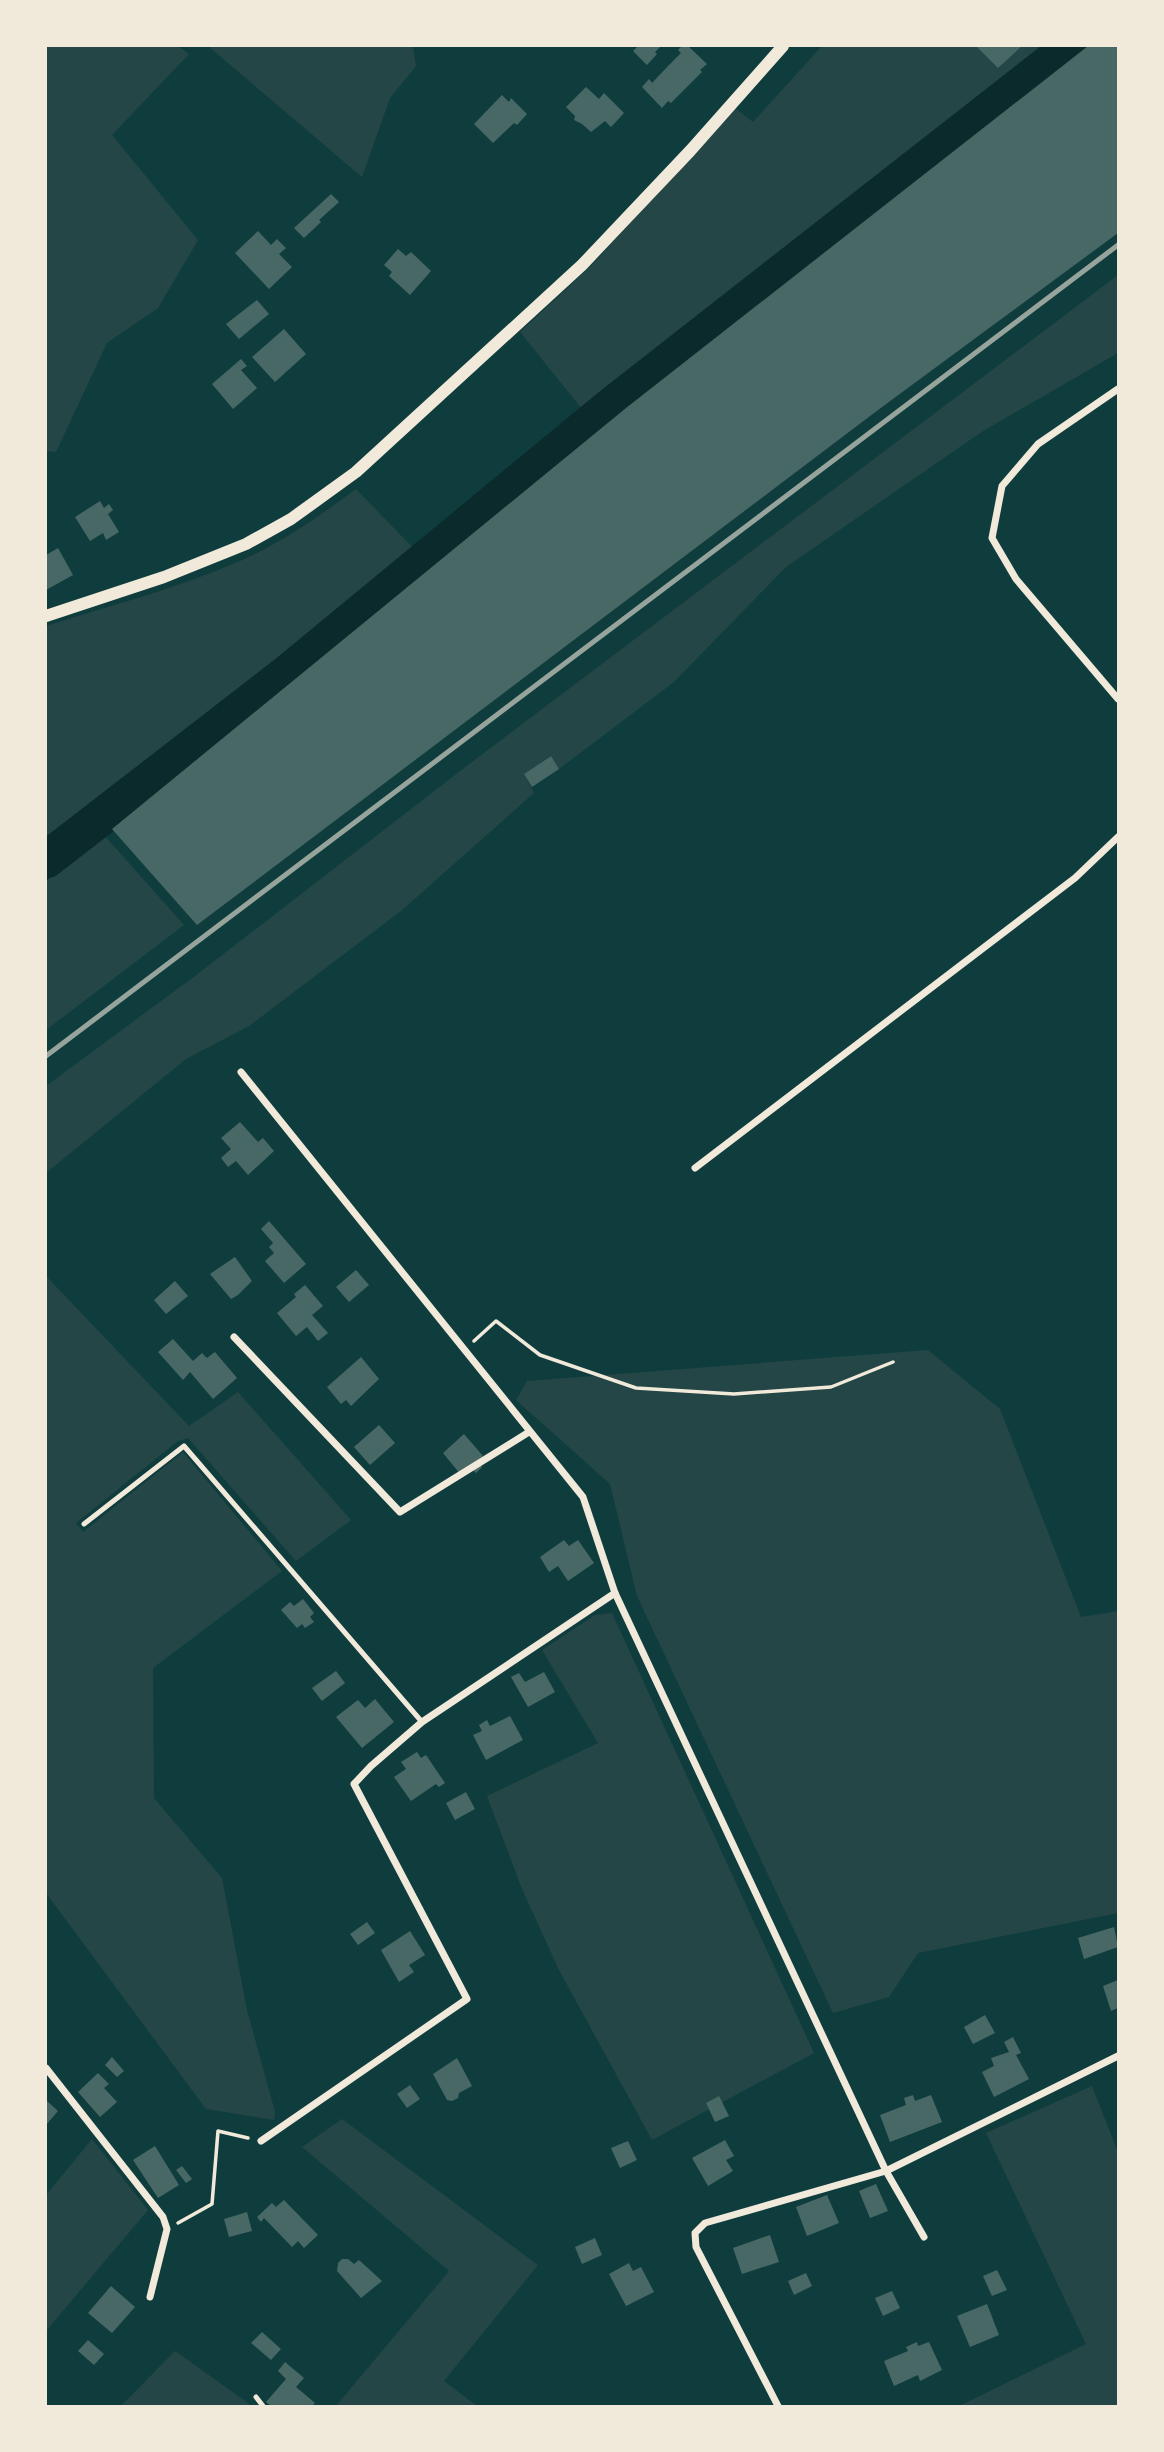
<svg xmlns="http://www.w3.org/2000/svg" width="1164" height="2452" font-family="'Public Sans',sans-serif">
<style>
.green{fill:#244646}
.water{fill:#0a2a2b}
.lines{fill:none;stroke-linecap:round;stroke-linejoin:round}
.river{stroke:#0a2a2b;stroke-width:37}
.building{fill:#486865}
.path{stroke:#f1e9da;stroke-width:3.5}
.service{stroke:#f1e9da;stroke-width:5}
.minor{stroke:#f1e9da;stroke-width:7}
.tertiary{stroke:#f1e9da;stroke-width:12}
.rail{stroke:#97a49c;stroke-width:5}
</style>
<rect width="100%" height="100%" fill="#0f3d3e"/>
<g class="green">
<polygon points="46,46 178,46 189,54 112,135 198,240 158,308 107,343 56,452 46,451"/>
<polygon points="208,46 413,46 416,66 390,98 362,177"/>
<polygon points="822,46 1060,46 815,228 586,414 520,332 590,267 735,108 753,122"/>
<polygon points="1118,275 1118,353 983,431 786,567 674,682 559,769 550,756 524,774 534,793 401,911 249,1026 186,1059 46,1173 46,1086 195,976 464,768"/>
<path d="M356,489l63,65 -318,251 -55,38v-217c69,-22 141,-40 207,-71 37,-18 71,-42 103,-66z"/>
<polygon points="103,834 184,925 46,1030 46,878"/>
<polygon points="46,1276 189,1426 238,1392 351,1520 296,1561 188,1438 178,1441 76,1523 83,1532 183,1452 282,1571 153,1668 154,1798 222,1878 247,2010 275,2112 274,2120 206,2109 46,1893"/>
<polygon points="928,1350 1000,1409 1081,1617 1118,1611 1118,1913 918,1953 889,1997 833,2013 637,1596 610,1484 516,1400 527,1381"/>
<polygon points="612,1613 814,2053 652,2140 559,1970 522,1889 487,1796 598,1743 542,1650 595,1615"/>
<polygon points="1092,2086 1118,2152 1118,2406 959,2406 1086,2344 986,2133"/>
<polygon points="342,2119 538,2265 444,2381 477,2406 336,2406 449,2271 302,2147"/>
<polygon points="92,2139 148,2210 46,2331 46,2195"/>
<polygon points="175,2351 248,2403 250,2406 121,2406"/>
</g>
<polygon class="water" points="101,805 112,821 46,881 46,843"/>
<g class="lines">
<polyline class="river" points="46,860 285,675 611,406 1071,46"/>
</g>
<g class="building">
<polygon points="638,46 661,46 655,52 657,54 647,65 633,51"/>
<polygon points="682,46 688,46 707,64 700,70 702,72 671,103 668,101 662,108 642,87 649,79 652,83 669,65 681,53 678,50"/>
<polygon points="976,46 1022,46 998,68"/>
<polygon points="1088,46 1118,46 1118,233 878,410 197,925 112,829 626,408"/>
<polygon points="586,87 599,99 604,93 624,113 611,127 605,121 591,132 582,124 574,120 575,116 566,107"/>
<polygon points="502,95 509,102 511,98 527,114 517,125 514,123 493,143 474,124"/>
<polygon points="331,194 339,202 319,220 321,222 304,238 294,228"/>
<polygon points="258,231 271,245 277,239 286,248 279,254 292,267 269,289 235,253"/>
<polygon points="398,249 406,256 411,252 431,271 410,295 389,276 392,272 384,265"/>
<polygon points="257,300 269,314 239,339 226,324"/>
<polygon points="284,329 306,354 275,382 252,357"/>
<polygon points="241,359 247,366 241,370 257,388 233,409 212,384"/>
<polygon points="100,501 104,508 109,504 113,510 108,514 119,532 106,540 103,533 90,541 75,517"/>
<polygon points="58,548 73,575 46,590 46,555"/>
<polygon points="551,756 559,769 532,787 524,774"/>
<polygon points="240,1122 258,1142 263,1138 274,1151 248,1175 236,1161 228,1167 221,1158 231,1149 221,1138"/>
<polygon points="269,1221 306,1264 284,1283 265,1261 274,1253 269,1247 273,1243 261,1229"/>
<polygon points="235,1257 252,1281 238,1295 231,1299 210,1274"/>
<polygon points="356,1270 369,1285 349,1302 336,1287"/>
<polygon points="175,1281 188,1296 166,1314 154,1300"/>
<polygon points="305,1285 323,1306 312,1315 328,1333 318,1341 307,1327 296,1336 277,1313 296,1297 294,1294"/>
<polygon points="173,1339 193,1361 202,1353 207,1358 215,1352 237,1378 213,1399 190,1372 183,1380 158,1352"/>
<polygon points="361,1357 379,1379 351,1406 346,1400 341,1404 327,1387"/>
<polygon points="379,1425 395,1443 370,1465 354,1447"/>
<polygon points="464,1434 483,1456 477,1461 482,1467 476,1473 470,1467 461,1475 443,1453"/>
<polygon points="564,1540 569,1546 578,1540 594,1563 568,1581 558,1566 549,1572 540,1557"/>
<polygon points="303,1599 314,1613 310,1617 314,1622 305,1628 302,1624 297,1628 281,1610 290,1602 294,1606"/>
<polygon points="336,1671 345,1683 322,1701 312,1688"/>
<polygon points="544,1672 555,1692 528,1707 511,1677 519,1673 525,1682"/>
<polygon points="375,1699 394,1722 362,1748 336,1717 358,1700 365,1708"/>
<polygon points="510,1716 523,1740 486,1760 473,1735 482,1731 479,1725 487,1720 490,1726"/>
<polygon points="417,1752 421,1758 426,1755 445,1783 439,1787 436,1784 411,1801 394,1777 406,1769 401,1762"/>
<polygon points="466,1792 475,1809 455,1820 446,1803"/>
<polygon points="367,1922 375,1933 358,1945 350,1934"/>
<polygon points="1114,1927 1118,1947 1084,1959 1078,1938"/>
<polygon points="410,1931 425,1955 409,1965 414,1972 399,1982 381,1950"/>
<polygon points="1118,1980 1118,2008 1111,2011 1103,1986"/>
<polygon points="985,2015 995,2033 973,2044 964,2027"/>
<polygon points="1013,2037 1021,2053 1016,2055 1029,2079 994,2097 982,2072 994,2066 991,2058 1009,2052 1004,2042"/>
<polygon points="112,2057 124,2071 117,2077 105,2065"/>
<polygon points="457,2058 472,2086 459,2093 458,2098 452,2101 447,2100 433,2074"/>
<polygon points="98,2073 109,2084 104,2088 117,2102 100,2117 78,2092"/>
<polygon points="410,2085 420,2099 407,2108 397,2094"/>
<polygon points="913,2095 915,2101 931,2095 942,2122 890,2142 880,2115 906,2105 904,2098"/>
<polygon points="719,2096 729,2116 715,2122 706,2103"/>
<polygon points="46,2100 58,2111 46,2125"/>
<polygon points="725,2140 734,2156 726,2160 733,2171 708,2186 692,2158"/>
<polygon points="628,2141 637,2160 620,2168 611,2148"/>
<polygon points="155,2146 179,2185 158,2198 133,2160"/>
<polygon points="182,2166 192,2179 186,2183 176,2170"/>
<polygon points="876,2184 888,2211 870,2218 859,2191"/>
<polygon points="827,2195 839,2223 807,2236 796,2207"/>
<polygon points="284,2200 318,2235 304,2248 298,2241 292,2247 264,2218 261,2222 257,2217 272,2203 276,2207"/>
<polygon points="247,2212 252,2231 229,2237 224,2219"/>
<polygon points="770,2235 779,2262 742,2274 733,2248"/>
<polygon points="595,2238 602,2255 582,2264 575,2247"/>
<polygon points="342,2259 348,2259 354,2264 359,2260 382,2281 361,2298 337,2271 338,2263"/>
<polygon points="629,2263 633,2271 641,2267 654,2292 626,2306 609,2274"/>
<polygon points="997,2270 1007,2290 992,2296 983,2276"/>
<polygon points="806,2273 812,2286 794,2295 788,2281"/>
<polygon points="111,2286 135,2307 112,2333 88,2313"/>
<polygon points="892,2291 900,2308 883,2316 875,2298"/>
<polygon points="987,2304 999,2335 970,2347 957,2316"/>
<polygon points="262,2332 281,2349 271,2360 251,2343"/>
<polygon points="88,2340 104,2354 94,2365 78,2351"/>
<polygon points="917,2342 918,2346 929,2342 942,2370 920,2381 918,2375 894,2386 884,2361 908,2351 906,2347"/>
<polygon points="285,2362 304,2378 296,2387 315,2403 312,2406 271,2406 266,2402 286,2379 278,2371"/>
</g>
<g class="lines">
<g class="path">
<polyline points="474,1341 496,1321 540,1355 636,1388 734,1394 831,1387 893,1362"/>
<polyline points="178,2223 212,2204 218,2131 248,2138"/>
</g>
<g class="service">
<polyline points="84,1524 184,1446 422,1722"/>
<polyline points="256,2397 263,2406"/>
</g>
<g class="minor">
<polyline points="1118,389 1038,444 1002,486 992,538 1016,579 1118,699"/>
<polyline points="241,1072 583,1497 615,1593 886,2171 924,2237"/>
<polyline points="695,1168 1075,878 1118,837"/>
<polyline points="234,1337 400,1512 529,1432"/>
<polyline points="46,2068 163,2217 167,2229 150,2297"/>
<polyline points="261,2141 467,1999 354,1784 371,1766 422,1722 615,1593"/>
<polyline points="778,2406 696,2247 695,2233 705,2223 886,2171 1118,2056"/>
</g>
<polyline class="tertiary" points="46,616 164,577 246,544 291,519 356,472 582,265 690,151 783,46"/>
<polyline class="rail" points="46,1056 1118,245"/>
</g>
<rect width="1164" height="2452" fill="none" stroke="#f1e9da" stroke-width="94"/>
</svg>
